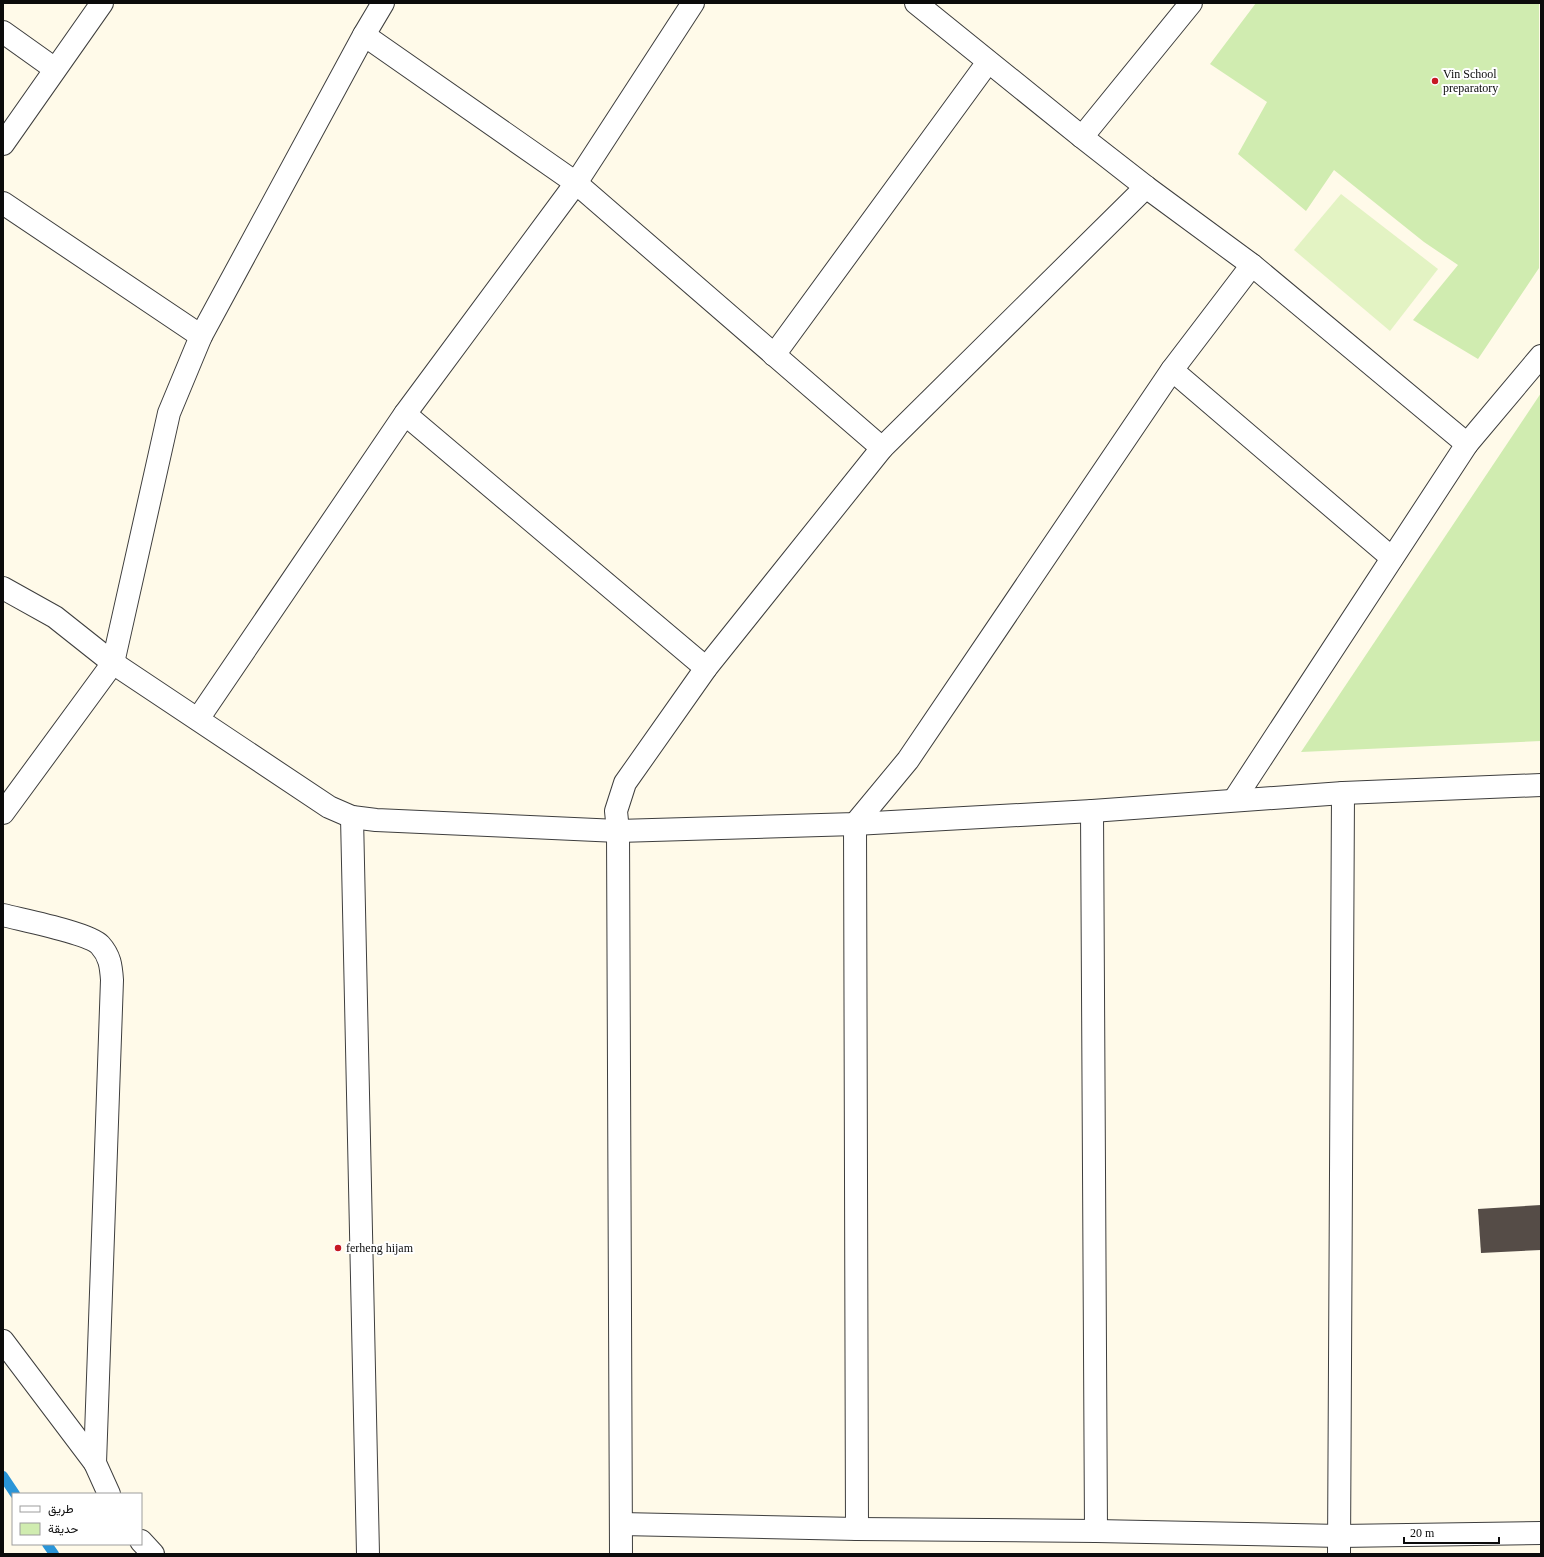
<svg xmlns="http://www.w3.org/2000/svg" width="1544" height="1557" font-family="'Times New Roman',Vazirmatn,serif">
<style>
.green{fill:#d0ecb0}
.pitch{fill:#e3f3c3}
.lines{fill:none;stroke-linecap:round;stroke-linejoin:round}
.stream{stroke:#2a95d8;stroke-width:10}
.building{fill:#554c47}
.minor-casing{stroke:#3e3e3e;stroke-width:24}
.minor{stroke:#fff;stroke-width:22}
.poi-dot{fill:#c61823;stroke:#fff;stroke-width:1.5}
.labels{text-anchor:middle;stroke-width:4;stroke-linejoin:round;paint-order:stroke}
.poi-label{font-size:12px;fill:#0b0b0b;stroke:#fff;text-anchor:start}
</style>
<rect width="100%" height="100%" fill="#fffae9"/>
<g class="green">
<polygon points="1256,3 1539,3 1539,268 1478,359 1413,320 1458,265 1424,242 1334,170 1306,211 1238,154 1267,102 1210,64"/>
<polygon points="1541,393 1541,741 1301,752"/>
</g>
<polygon class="pitch" points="1341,194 1438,269 1390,331 1294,250"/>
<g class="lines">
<g class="stream">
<polyline points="3,1476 15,1494"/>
<polyline points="47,1544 54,1554"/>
</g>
</g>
<polygon class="building" points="1541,1205 1541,1250 1481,1253 1478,1209"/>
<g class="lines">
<defs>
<g id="minor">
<polyline points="916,3 1082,137 1146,187 1252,265 1467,444"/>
<polyline points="3,32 55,69"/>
<polyline points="364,35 576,183 882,448"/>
<polyline points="1082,137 1191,3"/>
<polyline points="3,144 102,3"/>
<polyline points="3,203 201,336"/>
<polyline points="774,355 988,62"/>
<polyline points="1172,370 1392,558"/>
<polyline points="405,414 706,668"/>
<polyline points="3,588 55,617 113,663 329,807 352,817 376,820 618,831 855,824 1092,811 1343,793 1541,785"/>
<polyline points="198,719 405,414 576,183 693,3"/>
<polyline points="1234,800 1467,444 1541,356"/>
<polyline points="1092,811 1096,1531"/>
<polyline points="3,813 113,663 169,413 201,336 364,35 383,3"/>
<polyline points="352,817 368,1554"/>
<path d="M3,915c19,5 86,18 97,30 10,11 11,21 12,35l-17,483 14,31"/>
<polyline points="3,1341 95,1463"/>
<polyline points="621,1524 857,1529 1096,1531 1340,1536 1541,1533"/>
<polyline points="857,1529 855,824 908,760 1172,370 1252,265"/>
<polyline points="141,1541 153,1554"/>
<polyline points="621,1554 618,831 616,811 625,783 706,668 882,448 1146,187"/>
<polyline points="1339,1554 1343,793"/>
</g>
</defs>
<use href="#minor" class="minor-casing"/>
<use href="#minor" class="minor"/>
</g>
<g class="poi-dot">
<circle cx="1435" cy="81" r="4"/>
<circle cx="338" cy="1248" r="4"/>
</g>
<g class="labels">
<g class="poi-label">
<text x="1443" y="78">Vin School<tspan x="1443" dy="14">preparatory</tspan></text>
<text x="346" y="1252">ferheng hijam</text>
</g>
</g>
<rect width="1544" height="1557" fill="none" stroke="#0b0b0b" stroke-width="8"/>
<rect x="12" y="1493" width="130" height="52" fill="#ffffff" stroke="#9d9d9d"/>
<rect x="20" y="1506" width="20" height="6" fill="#ffffff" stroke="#9d9d9d"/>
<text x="48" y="1513" font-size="12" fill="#0b0b0b">طريق</text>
<rect x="20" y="1523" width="20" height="12" fill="#d0ecb0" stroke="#9d9d9d"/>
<text x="48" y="1533" font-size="12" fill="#0b0b0b">حديقة</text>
<path d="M1404 1537v6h95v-6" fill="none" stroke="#0b0b0b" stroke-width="2"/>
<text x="1410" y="1537" font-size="12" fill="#0b0b0b" stroke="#ffffff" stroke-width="3" paint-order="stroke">20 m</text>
</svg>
